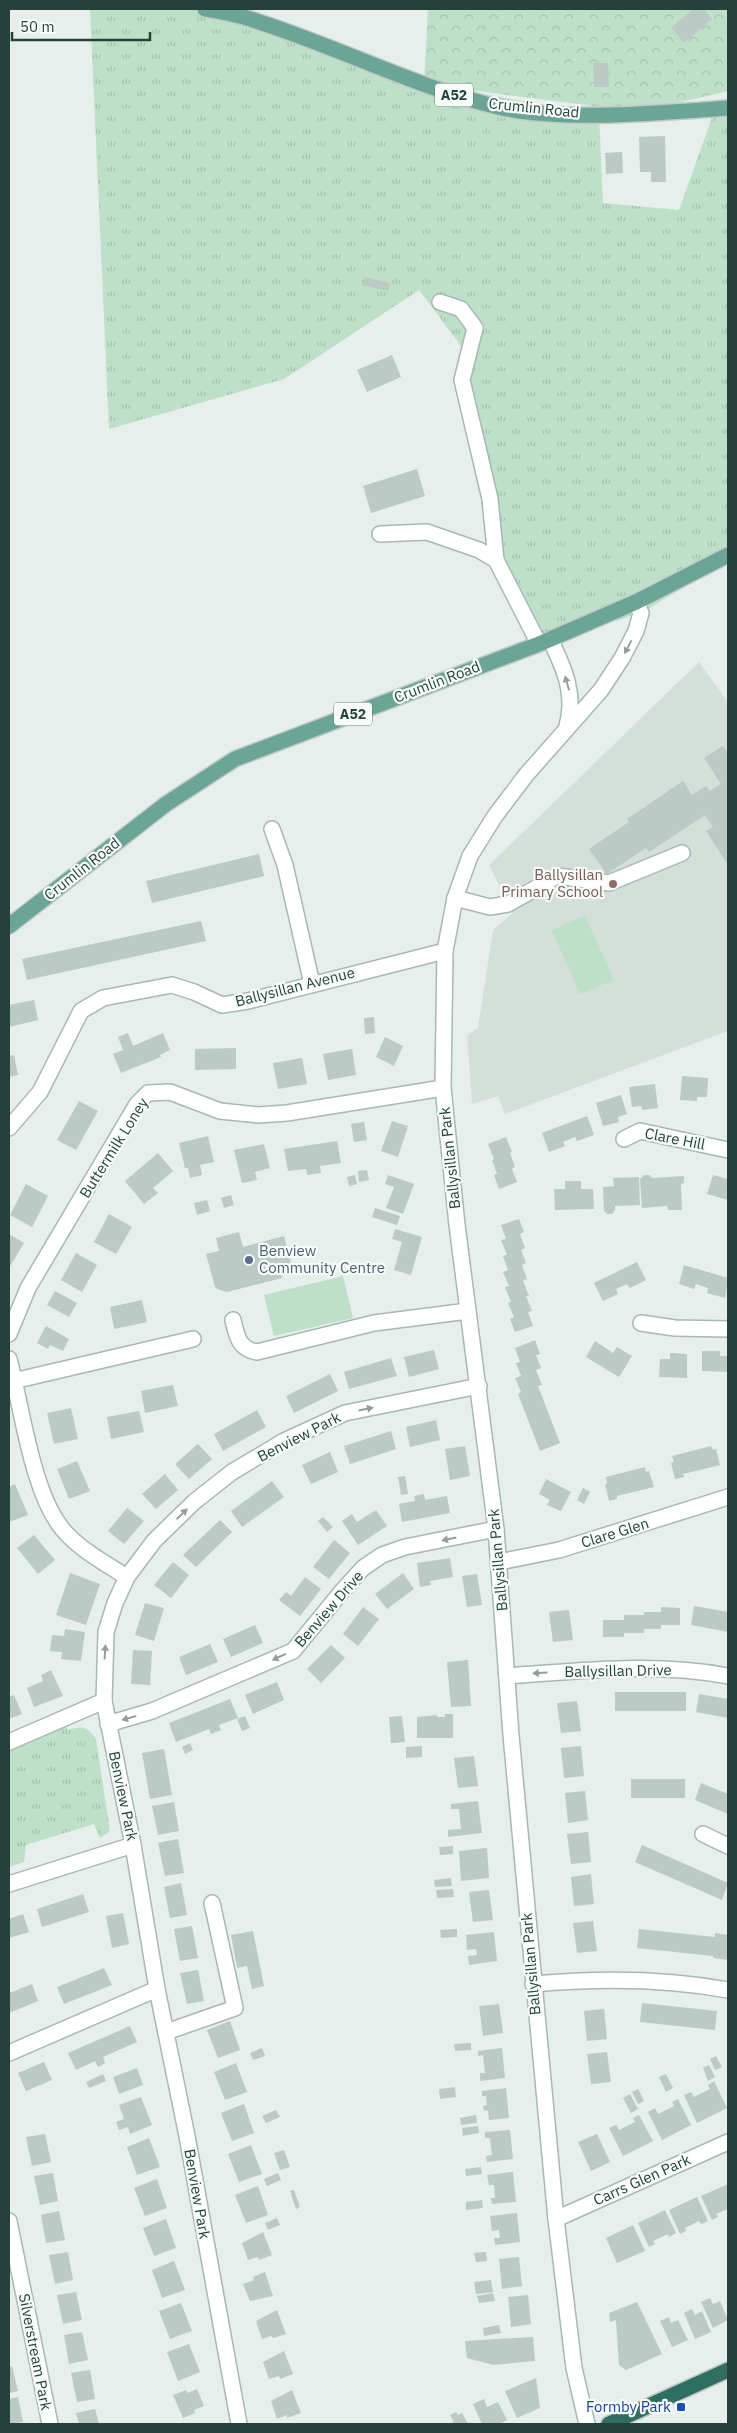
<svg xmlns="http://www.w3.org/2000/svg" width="737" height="2433" font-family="'IBM Plex Sans',sans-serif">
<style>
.built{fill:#d4dfda}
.grass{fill:url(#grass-tufts)}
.forest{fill:url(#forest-crowns)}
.pitch{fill:#bfe0c8}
.building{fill:#bbcac4}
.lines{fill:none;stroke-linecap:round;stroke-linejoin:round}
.minor-casing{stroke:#a8b8b2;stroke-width:18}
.major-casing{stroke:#c2cac8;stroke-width:18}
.highway-casing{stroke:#c2cac8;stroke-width:18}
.minor{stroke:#fff;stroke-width:15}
.major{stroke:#6aa596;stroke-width:15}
.highway{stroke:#2f6f62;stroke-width:15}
.oneway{fill:#92a09c}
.education-dot{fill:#8d6e63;stroke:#f7fbf9;stroke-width:2}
.service-dot{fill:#5c6f8a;stroke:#f7fbf9;stroke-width:2}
.transit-dot{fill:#1a4fb4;stroke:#f7fbf9;stroke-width:2}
.labels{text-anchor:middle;stroke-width:4.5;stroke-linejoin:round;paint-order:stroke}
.shield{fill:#f7fbf9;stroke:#637a73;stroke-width:1}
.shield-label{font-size:14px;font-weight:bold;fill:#24423a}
.street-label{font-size:15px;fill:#24423a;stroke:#f7fbf9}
.education-label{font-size:15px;fill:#785e54;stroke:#f7fbf9;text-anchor:end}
.service-label{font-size:15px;fill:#4e5e75;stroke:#f7fbf9;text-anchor:start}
.transit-label{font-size:15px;fill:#164399;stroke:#f7fbf9;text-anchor:end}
</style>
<defs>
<pattern id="grass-tufts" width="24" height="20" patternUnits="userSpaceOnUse" patternTransform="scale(1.25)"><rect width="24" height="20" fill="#bfe0c8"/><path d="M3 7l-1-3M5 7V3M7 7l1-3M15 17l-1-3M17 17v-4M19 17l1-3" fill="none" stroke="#a4c1ad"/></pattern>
<pattern id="forest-crowns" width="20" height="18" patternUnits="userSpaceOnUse" patternTransform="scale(1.25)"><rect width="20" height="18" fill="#bfe0c8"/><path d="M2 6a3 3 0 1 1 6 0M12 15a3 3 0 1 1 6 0" fill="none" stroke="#a4c1ad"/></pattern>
</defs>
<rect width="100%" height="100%" fill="#e6efeb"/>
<polygon class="built" points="699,662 728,702 728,1031 505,1114 498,1096 472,1104 467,1036 478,1028 493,930 513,913 489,865"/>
<g class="grass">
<polygon points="90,9 200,9 424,84 599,114 603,203 679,210 715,109 728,107 728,561 641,613 539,644 496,560 462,380 468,355 419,290 284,379 109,429"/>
<path d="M66,1726l2,4c14,-5 20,-3 28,9l14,92 -10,7 -6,-14 -68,21 -2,17 -15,5v-118z"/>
</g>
<polygon class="forest" points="428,9 728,9 728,91 640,112 424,84"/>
<g class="pitch">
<polygon points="585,915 614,980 580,994 552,930"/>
<polygon points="343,1276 353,1318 274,1336 264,1295"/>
</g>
<g class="building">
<polygon points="694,9 704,9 712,19 684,43 671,27"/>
<polygon points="593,63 608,63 609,87 594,87"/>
<polygon points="665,136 666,182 651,182 651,172 640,172 639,137"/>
<polygon points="622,152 623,173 606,174 605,153"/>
<polygon points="364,277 390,283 388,291 362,285"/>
<polygon points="392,355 401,377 367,392 357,370"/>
<polygon points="417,469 425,496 371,513 363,486"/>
<polygon points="723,746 728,754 728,865 706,831 713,827 705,815 649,852 646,848 607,874 589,849 629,822 627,819 683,781 692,795 706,786 710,791 721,784 704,758"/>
<polygon points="259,854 264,876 152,903 146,881"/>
<polygon points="201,921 206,941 27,980 22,959"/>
<polygon points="34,1000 38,1020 9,1027 9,1005"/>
<polygon points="374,1017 375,1033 365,1034 364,1018"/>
<polygon points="128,1033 133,1046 163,1033 170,1050 160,1055 161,1057 121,1073 113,1054 123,1050 118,1037"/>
<polygon points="385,1037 403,1046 394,1066 376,1057"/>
<polygon points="236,1048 236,1069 195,1070 195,1049"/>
<polygon points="352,1049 356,1075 328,1080 323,1054"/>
<polygon points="14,1055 18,1075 9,1077 9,1056"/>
<polygon points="302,1058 307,1084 278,1089 273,1063"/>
<polygon points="682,1076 708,1078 707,1097 697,1097 697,1101 680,1100"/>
<polygon points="655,1084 658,1108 642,1110 641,1106 632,1107 629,1087"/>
<polygon points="621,1095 627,1114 618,1117 619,1122 603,1126 596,1103"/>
<polygon points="79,1101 98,1111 76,1150 57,1140"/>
<polygon points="587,1116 594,1135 577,1141 575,1137 563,1142 565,1146 549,1152 542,1133"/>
<polygon points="392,1121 408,1126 398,1157 381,1151"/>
<polygon points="364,1122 367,1140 354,1142 351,1124"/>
<polygon points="208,1136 214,1162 200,1165 202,1175 190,1178 188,1168 185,1168 179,1143"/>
<polygon points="506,1137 512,1152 510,1153 515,1167 512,1169 517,1182 499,1189 494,1175 497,1174 492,1160 494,1159 488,1144"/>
<polygon points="337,1141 341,1163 320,1166 321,1173 307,1175 306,1169 288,1171 284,1149"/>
<polygon points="264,1144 270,1168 255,1172 257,1180 242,1183 234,1150"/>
<polygon points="158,1153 173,1171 153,1188 158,1193 144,1204 125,1181"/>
<polygon points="367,1170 369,1180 359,1182 358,1171"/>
<polygon points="355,1175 357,1184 349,1186 347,1177"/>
<polygon points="388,1175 414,1184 403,1214 386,1208 394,1187 385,1184"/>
<polygon points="644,1175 649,1175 652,1178 684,1176 684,1183 681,1184 682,1210 668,1210 667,1206 642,1208 640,1179"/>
<polygon points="713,1175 728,1179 728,1200 707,1194"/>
<polygon points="639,1177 640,1205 615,1206 615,1210 612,1214 607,1214 604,1211 603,1187 614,1186 613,1178"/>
<polygon points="565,1181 581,1181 581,1189 593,1189 594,1209 555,1210 554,1189 565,1189"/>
<polygon points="26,1184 48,1196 32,1227 10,1215"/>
<polygon points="231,1195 234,1205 224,1208 221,1198"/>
<polygon points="207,1200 210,1211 197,1215 194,1203"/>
<polygon points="375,1208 400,1216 397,1225 372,1217"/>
<polygon points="109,1214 132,1227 116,1254 94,1242"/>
<polygon points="519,1219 524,1232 520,1234 525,1248 521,1250 526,1263 522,1265 527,1279 523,1281 529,1296 526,1296 532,1311 528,1312 533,1326 515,1332 510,1319 514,1317 508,1303 511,1302 505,1287 509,1286 503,1272 508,1270 503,1256 507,1255 501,1240 506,1239 501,1225"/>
<polygon points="395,1229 422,1237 411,1275 394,1270 402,1242 392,1239"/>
<polygon points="239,1232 243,1247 284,1236 292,1267 280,1270 282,1278 227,1292 217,1289 215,1287 206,1254 219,1251 216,1238"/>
<polygon points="9,1234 24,1243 9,1268"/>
<polygon points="76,1253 97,1265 82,1292 61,1280"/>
<polygon points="637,1262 646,1280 630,1288 627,1284 616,1289 618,1294 603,1301 594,1283"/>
<polygon points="684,1265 728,1278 725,1298 707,1293 708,1288 696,1284 694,1289 679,1284"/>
<polygon points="55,1291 77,1303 69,1317 47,1305"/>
<polygon points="142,1300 147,1322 114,1329 110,1307"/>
<polygon points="46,1326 69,1339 63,1351 50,1345 48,1349 37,1343"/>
<polygon points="535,1340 540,1354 536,1355 541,1368 536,1370 542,1385 538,1386 560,1443 540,1451 518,1394 521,1392 515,1378 521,1376 516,1363 520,1362 515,1348"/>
<polygon points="595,1341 613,1353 617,1347 632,1356 619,1377 586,1357"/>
<polygon points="434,1350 439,1369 409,1377 404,1357"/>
<polygon points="702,1351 720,1351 720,1356 728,1356 728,1372 702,1371"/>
<polygon points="670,1353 687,1354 687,1378 659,1377 660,1359 670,1359"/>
<polygon points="391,1358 397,1376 349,1389 344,1372"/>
<polygon points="330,1374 338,1391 294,1413 286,1396"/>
<polygon points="173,1385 178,1406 145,1413 141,1391"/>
<polygon points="71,1408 78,1439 54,1444 47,1413"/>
<polygon points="257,1410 266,1427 223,1451 214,1434"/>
<polygon points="139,1411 144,1432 111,1439 107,1417"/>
<polygon points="436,1420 440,1440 410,1447 406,1427"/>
<polygon points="391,1431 396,1449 350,1464 344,1446"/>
<polygon points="198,1444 212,1459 189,1479 175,1464"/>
<polygon points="465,1446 470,1476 450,1480 445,1449"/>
<polygon points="711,1446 713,1450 716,1449 720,1465 683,1474 684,1477 675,1479 671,1463 674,1462 672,1456"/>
<polygon points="330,1452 338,1472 311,1484 302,1465"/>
<polygon points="77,1461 90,1491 69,1499 57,1469"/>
<polygon points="645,1467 646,1472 649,1471 654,1487 617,1496 617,1499 609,1501 605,1484 607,1484 606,1477"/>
<polygon points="165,1474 178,1490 156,1509 142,1494"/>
<polygon points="405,1476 408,1494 401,1495 398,1477"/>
<polygon points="546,1479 571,1492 561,1511 547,1505 550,1500 539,1494"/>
<polygon points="272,1481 284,1497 242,1527 231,1511"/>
<polygon points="15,1484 28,1515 9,1522 9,1487"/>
<polygon points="583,1488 590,1492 584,1504 577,1500"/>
<polygon points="424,1494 425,1500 447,1496 450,1513 402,1522 399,1504 415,1501 414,1496"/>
<polygon points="127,1508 144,1521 124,1544 108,1531"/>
<polygon points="376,1510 387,1526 358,1545 342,1521 352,1514 357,1522"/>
<polygon points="323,1517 333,1527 327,1532 318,1521"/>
<polygon points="220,1520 232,1532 196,1567 183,1555"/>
<polygon points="34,1535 55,1560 38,1574 17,1548"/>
<polygon points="334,1540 350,1553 329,1579 313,1567"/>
<polygon points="450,1558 453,1577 430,1581 431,1585 420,1587 417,1563"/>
<polygon points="173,1562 189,1575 171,1598 154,1585"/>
<polygon points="70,1573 100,1584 86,1625 56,1615"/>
<polygon points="403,1573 414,1589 387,1609 375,1594"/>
<polygon points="477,1574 482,1605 467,1607 462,1576"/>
<polygon points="305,1577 321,1589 300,1616 279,1600 286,1592 291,1596"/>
<polygon points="145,1603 164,1608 154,1641 135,1635"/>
<polygon points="694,1606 728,1612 728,1632 691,1625"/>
<polygon points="363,1607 379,1619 358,1646 343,1634"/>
<polygon points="661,1607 680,1608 680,1625 661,1625 661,1629 644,1629 644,1633 624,1633 624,1637 603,1637 603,1620 624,1620 624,1615 644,1615 644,1612 661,1612"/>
<polygon points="569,1610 573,1640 553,1642 549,1612"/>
<polygon points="255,1625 263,1643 231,1657 223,1639"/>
<polygon points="65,1629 85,1632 81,1661 61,1659 62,1652 50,1651 52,1635 64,1636"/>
<polygon points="210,1644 218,1662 186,1675 179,1657"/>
<polygon points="331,1645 345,1658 321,1683 307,1669"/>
<polygon points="133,1650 152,1651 150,1685 131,1684"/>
<polygon points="468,1660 471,1706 451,1707 447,1662"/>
<polygon points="51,1670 63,1696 34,1707 27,1688 43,1681 41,1675"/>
<polygon points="277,1682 284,1700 253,1714 245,1695"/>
<rect x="615" y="1692" width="71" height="19"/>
<polygon points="699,1694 728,1699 728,1718 696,1712"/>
<polygon points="14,1695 22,1714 9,1719 9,1697"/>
<polygon points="230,1699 238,1718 219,1725 221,1730 211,1734 209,1729 176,1742 169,1723"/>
<polygon points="577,1701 581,1731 561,1733 557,1703"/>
<polygon points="445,1714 453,1714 453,1738 417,1738 417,1717 437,1715 437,1717 445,1717"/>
<polygon points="245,1716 250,1728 242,1731 237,1719"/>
<polygon points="402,1716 405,1742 391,1743 389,1717"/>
<polygon points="190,1743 193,1750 185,1754 182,1747"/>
<polygon points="422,1746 422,1757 406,1758 406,1747"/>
<polygon points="581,1746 584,1776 564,1778 561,1748"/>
<polygon points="164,1749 172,1795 150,1799 142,1753"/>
<polygon points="474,1756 478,1786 458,1788 454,1758"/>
<rect x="631" y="1779" width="54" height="19"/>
<polygon points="701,1783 728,1794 728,1814 695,1800"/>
<polygon points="585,1791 588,1820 568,1823 565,1793"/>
<polygon points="478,1801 482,1833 448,1837 448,1830 461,1829 459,1809 451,1809 451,1804"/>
<polygon points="174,1802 179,1831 158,1835 152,1806"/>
<polygon points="588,1832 591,1862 571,1864 567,1834"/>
<polygon points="178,1839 184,1873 165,1876 158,1843"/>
<polygon points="642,1845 728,1883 722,1900 635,1862"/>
<polygon points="453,1846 453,1854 440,1855 439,1847"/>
<polygon points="487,1848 489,1878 461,1881 459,1851"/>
<polygon points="591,1874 594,1904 574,1906 571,1877"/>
<polygon points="451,1878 452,1886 435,1887 434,1880"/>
<polygon points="181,1883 187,1915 170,1918 164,1887"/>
<polygon points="453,1889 454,1897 437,1898 436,1890"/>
<polygon points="489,1890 493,1920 473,1922 469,1892"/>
<polygon points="83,1894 89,1912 42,1927 37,1909"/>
<polygon points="123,1913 129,1944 112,1948 106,1916"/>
<polygon points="23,1914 29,1932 9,1938 9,1919"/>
<polygon points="593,1921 597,1951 577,1953 573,1923"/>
<polygon points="192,1926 198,1958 180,1961 174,1929"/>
<polygon points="457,1929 457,1937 441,1938 440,1930"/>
<polygon points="639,1929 715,1937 715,1933 728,1935 728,1960 713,1958 713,1956 637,1948"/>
<polygon points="253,1931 264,1986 252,1989 247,1966 237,1968 231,1935"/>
<polygon points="494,1932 497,1961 469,1965 468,1956 477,1955 476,1949 467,1950 466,1935"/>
<polygon points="104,1968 112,1985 64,2004 57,1987"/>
<polygon points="198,1970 204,2001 187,2004 180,1973"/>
<polygon points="32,1984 38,2001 9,2013 9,1993"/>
<polygon points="642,2003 717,2011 715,2030 640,2022"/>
<polygon points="499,2004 503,2033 483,2036 479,2006"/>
<polygon points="604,2009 607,2039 587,2041 584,2011"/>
<polygon points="230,2021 240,2050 218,2058 207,2030"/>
<polygon points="130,2026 137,2042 103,2057 105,2063 98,2067 95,2061 76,2070 68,2053"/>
<polygon points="471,2043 471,2050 455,2051 454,2044"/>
<polygon points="262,2048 265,2056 253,2060 250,2053"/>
<polygon points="502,2048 505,2078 480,2081 480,2073 485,2073 483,2055 478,2056 478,2051"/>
<polygon points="607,2052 611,2082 591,2084 587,2054"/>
<polygon points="716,2056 722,2067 715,2070 710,2059"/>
<polygon points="44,2062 52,2080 26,2091 18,2073"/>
<polygon points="236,2063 247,2092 225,2100 214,2072"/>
<polygon points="709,2065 715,2077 708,2081 703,2068"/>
<polygon points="137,2068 143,2085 119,2094 113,2077"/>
<polygon points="103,2074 106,2081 89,2088 86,2082"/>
<polygon points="666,2074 673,2088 666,2092 659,2077"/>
<polygon points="714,2081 727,2108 697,2123 684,2095 691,2092 694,2097 710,2089 708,2085"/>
<polygon points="455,2087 456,2097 440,2099 439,2089"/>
<polygon points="506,2088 509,2118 489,2120 488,2110 484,2111 483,2106 487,2105 486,2096 482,2096 482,2091"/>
<polygon points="638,2089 644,2101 638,2104 632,2092"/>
<polygon points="630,2094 638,2109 631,2113 623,2098"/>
<polygon points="141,2097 152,2125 130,2134 128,2127 119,2130 116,2122 124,2119 119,2105"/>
<polygon points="678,2099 691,2125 662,2140 648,2112 655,2108 658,2114 674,2106 672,2102"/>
<polygon points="244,2104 254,2133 232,2141 221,2113"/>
<polygon points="276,2110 280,2117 266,2123 262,2116"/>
<polygon points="476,2115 477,2123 461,2125 460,2118"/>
<polygon points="639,2115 653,2141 623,2156 609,2128 616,2125 619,2130 635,2122 633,2118"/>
<polygon points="478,2126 479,2133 463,2136 462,2128"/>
<polygon points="510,2130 513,2159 487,2162 486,2156 492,2155 490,2138 485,2138 485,2132"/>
<polygon points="45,2134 51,2162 32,2166 26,2137"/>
<polygon points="597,2134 610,2162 591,2171 578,2142"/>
<polygon points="149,2138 160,2167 137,2175 127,2147"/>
<polygon points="251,2145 262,2174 239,2182 228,2154"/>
<polygon points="284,2150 290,2167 280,2170 274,2153"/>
<polygon points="481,2167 482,2174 466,2176 465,2169"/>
<polygon points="513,2172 516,2202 492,2204 491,2198 495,2198 494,2185 489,2185 487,2175"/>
<polygon points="53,2173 58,2201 40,2205 34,2176"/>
<polygon points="278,2173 281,2180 267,2186 264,2179"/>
<polygon points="157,2179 167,2208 145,2216 134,2188"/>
<polygon points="728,2184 728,2209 716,2214 718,2217 712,2220 701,2196"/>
<polygon points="258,2186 268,2215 246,2223 235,2195"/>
<polygon points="294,2190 300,2207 296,2209 290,2191"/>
<polygon points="697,2197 708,2221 701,2224 699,2221 685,2228 686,2231 680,2234 669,2210"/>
<polygon points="482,2200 483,2208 466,2210 466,2202"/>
<polygon points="665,2210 676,2233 669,2237 668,2234 653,2241 655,2244 649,2247 638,2223"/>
<polygon points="59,2211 65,2240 46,2243 41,2215"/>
<polygon points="517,2213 520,2242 495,2245 494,2238 500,2238 499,2230 492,2231 490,2216"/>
<polygon points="277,2218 280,2225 268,2230 265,2223"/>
<polygon points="166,2219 176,2248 154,2256 143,2228"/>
<polygon points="633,2225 645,2251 617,2263 606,2238"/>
<polygon points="263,2232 272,2255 259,2260 258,2257 248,2260 242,2243"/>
<polygon points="68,2252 73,2280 55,2284 49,2255"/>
<polygon points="486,2252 487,2261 476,2262 474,2253"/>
<polygon points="519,2257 522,2286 502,2289 499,2259"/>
<polygon points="174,2261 185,2290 162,2298 152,2270"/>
<polygon points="265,2272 273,2296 250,2301 243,2284 254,2280 253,2277"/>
<polygon points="491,2280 493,2292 476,2294 474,2282"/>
<polygon points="76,2292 82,2320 63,2324 57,2295"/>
<polygon points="493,2293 495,2301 479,2303 477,2296"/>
<polygon points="528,2295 531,2324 511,2327 508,2297"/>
<polygon points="710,2298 713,2304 720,2301 728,2320 713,2328 701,2302"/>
<polygon points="637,2302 662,2354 626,2370 619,2365 616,2320 610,2322 609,2313"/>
<polygon points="181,2303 192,2331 170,2339 159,2311"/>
<polygon points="692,2309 695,2315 702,2311 711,2332 695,2339 684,2313"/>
<polygon points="277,2310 286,2334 273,2338 271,2336 262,2339 256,2321"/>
<polygon points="669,2317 671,2323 678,2320 688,2340 672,2347 660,2321"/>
<polygon points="499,2325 501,2333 484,2336 483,2328"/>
<polygon points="82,2332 88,2360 69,2364 64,2335"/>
<polygon points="533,2337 535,2361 493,2365 467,2358 465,2341"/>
<polygon points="189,2344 200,2372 178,2381 167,2352"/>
<polygon points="284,2351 293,2374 280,2379 279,2376 269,2379 263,2362"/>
<polygon points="12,2366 18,2391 9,2393 9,2367"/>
<polygon points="90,2370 95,2399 77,2402 71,2373"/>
<polygon points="536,2378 540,2408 517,2418 505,2391"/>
<polygon points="197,2389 204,2406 194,2410 195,2413 183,2418 173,2395 186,2390 188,2393"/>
<polygon points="292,2390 301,2413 287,2418 287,2415 277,2419 271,2401"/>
<polygon points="18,2397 23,2422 9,2424 9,2399"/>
<polygon points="484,2399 487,2407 498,2402 507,2420 499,2424 482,2424 473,2404"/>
<polygon points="95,2409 99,2424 79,2424 76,2413"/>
<polygon points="456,2412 458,2415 462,2413 468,2424 449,2424 454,2422 450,2415"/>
</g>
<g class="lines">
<defs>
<g id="minor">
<polyline points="440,302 461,309 475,328 462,380 490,499 496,560"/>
<polyline points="380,534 427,532 479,550 496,560 539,644"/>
<path d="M550,639c14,29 26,55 17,87"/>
<polyline points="272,829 285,865 312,984"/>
<polyline points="455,898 490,907 508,904 557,876 609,883 682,853"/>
<polyline points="9,1128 40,1092 81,1011 103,998 172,985 194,992 222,1005 248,1001 445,951"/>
<polyline points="624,1139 640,1131 728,1150"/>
<path d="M233,1320c4,17 6,29 24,32l117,-29 94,-12"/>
<polyline points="641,1323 675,1328 728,1329"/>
<polyline points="9,1334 28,1288 137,1104 148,1093 170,1092 220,1111 258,1115 287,1113 443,1088"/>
<path d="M9,1359c13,48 23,137 56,173 16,18 41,32 62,45"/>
<polyline points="9,1382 193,1339"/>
<polyline points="499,1562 559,1550 728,1497"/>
<path d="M507,1676c74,-5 148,-14 221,0"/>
<polyline points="108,1724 152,1711 293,1651 343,1590 363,1568 382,1555 405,1547 496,1529"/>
<polyline points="9,1742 104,1701"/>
<polyline points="703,1834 728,1846"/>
<polyline points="9,1884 133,1845"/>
<path d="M533,1984c66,-6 130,-6 195,6"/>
<polyline points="166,2032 235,2008 212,1903"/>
<polyline points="9,2053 157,1989"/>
<polyline points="556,2219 728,2142"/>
<polyline points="9,2221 50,2424"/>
<polyline points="239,2424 187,2136 157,1989 133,1845 104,1701 106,1632 115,1603 127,1577 154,1541 194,1502 232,1472 284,1441 345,1413 479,1386"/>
<polyline points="587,2424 574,2368 556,2219 511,1735 496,1529 457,1225 443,1088 445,951 455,898 470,856 495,816 526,775 601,690 622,658 636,631 641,613 636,602"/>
</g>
<g id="major">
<path d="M205,9c17,3 35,6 51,12 82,26 159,66 242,86 67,15 161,6 230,1"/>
<polyline points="9,926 166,804 235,759 539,644 636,602 728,555"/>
</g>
<polyline id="highway" points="609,2424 728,2370"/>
</defs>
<use href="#minor" class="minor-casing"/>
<use href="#major" class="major-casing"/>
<use href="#highway" class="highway-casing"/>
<use href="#minor" class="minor"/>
<use href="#major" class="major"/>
<use href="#highway" class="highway"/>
</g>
<defs><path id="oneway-solid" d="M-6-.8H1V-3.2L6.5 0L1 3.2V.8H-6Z" transform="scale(1.25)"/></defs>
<g class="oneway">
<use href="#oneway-solid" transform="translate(628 647) rotate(118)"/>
<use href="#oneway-solid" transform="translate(567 683) rotate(-106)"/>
<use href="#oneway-solid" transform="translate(366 1409) rotate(-11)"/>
<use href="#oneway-solid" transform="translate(182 1514) rotate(-44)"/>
<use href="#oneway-solid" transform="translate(449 1539) rotate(168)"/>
<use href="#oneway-solid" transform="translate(105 1652) rotate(-87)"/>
<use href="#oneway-solid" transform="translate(279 1657) rotate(155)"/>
<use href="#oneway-solid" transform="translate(540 1673) rotate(176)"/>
<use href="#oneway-solid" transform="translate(129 1718) rotate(164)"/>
</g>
<circle class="education-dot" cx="613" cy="884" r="5"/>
<circle class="service-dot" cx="249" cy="1260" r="5"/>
<rect class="transit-dot" x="676" y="2402" width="10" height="10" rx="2.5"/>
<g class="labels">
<g class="shield">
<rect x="435" y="83.5" width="38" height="23" rx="4"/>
<rect x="334" y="702.5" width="38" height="23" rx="4"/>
</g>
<g class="shield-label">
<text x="454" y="100">A52</text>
<text x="353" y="719">A52</text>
</g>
<g class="street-label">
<text transform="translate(534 108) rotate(6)" y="5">Crumlin Road</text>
<text transform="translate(437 682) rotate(-21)" y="5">Crumlin Road</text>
<text transform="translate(82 869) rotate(-38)" y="5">Crumlin Road</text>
<text transform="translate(295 987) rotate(-14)" y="5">Ballysillan Avenue</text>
<text transform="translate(675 1139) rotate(11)" y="5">Clare Hill</text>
<text transform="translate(114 1148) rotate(-58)" y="5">Buttermilk Loney</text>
<text transform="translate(450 1158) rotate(-96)" y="5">Ballysillan Park</text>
<text transform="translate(299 1437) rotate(-27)" y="5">Benview Park</text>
<text transform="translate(615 1533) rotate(-17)" y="5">Clare Glen</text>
<text transform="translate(498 1560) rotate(-95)" y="5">Ballysillan Park</text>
<text transform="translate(329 1609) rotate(-49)" y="5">Benview Drive</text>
<text transform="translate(618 1671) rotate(-1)" y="5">Ballysillan Drive</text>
<text transform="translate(123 1796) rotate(78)" y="5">Benview Park</text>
<text transform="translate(531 1964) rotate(-95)" y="5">Ballysillan Park</text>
<text transform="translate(642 2180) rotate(-24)" y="5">Carrs Glen Park</text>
<text transform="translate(197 2194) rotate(80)" y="5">Benview Park</text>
<text transform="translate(35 2352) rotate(79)" y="5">Silverstream Park</text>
</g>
<g class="education-label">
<text x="603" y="880">Ballysillan<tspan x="603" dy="17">Primary School</tspan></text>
</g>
<g class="service-label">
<text x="259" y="1256">Benview<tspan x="259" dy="17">Community Centre</tspan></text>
</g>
<g class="transit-label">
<text x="671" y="2412">Formby Park</text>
</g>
</g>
<rect width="737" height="2433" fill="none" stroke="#24423a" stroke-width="20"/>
<path d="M12 32v8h138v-8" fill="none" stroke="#24423a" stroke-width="2.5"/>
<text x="20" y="32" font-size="15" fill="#24423a" stroke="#f7fbf9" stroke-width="4" paint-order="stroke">50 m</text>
</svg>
